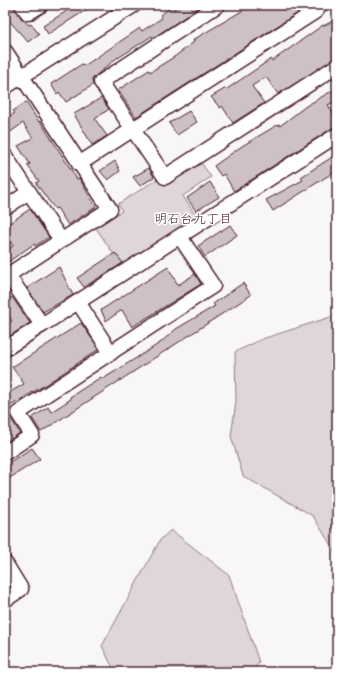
<svg xmlns="http://www.w3.org/2000/svg" width="342" height="677" font-family="'Balsamiq Sans','Klee One',sans-serif">
<style>
.green{fill:#ded6d9;stroke:#947a82}
.building{fill:#cdc1c4;stroke:#4a1f2b}
.lines{fill:none;stroke-linecap:round;stroke-linejoin:round}
.minor-casing{stroke:#4a1f2b;stroke-width:17}
.minor{stroke:#fff;stroke-width:14}
.labels{text-anchor:middle;stroke-width:3;stroke-linejoin:round;paint-order:stroke}
.neighbourhood-label{font-size:13px;fill:#4a1f2b;stroke:#fff}
</style>
<rect width="100%" height="100%" fill="#f8f6f7"/>
<filter id="ink" filterUnits="userSpaceOnUse"><feTurbulence type="fractalNoise" baseFrequency=".025" numOctaves="2"/><feDisplacementMap in="SourceGraphic" scale="8" xChannelSelector="R" yChannelSelector="G"/><feConvolveMatrix kernelMatrix="1 2 1 2 8 2 1 2 1" color-interpolation-filters="sRGB"/></filter>
<g filter="url(#ink)">
<g class="green">
<polygon points="200,161 211,177 183,196 198,219 123,268 96,228 122,211 118,204 159,178 164,184"/>
<polygon points="337,315 337,555 313,516 243,476 231,436 236,402 235,352 262,339"/>
<polygon points="171,530 229,575 259,662 253,672 124,672 114,670 102,646 160,540"/>
</g>
<g class="building">
<polygon points="14,5 21,18 29,25 31,24 39,34 28,42 5,16 5,11"/>
<polygon points="76,5 94,5 48,34 43,26"/>
<polygon points="181,5 203,5 153,38 152,36 118,58 118,57 92,79 93,85 66,102 59,92 57,94 51,84 82,64 84,66 140,28 142,31 162,18 160,15 172,7 174,9"/>
<polygon points="252,5 310,5 136,117 118,90 149,70 150,72 174,57 194,42 193,40"/>
<polygon points="337,19 337,58 278,94 266,77 252,86 264,103 233,123 222,106 220,108 211,97 226,88 227,89 271,59 272,61 323,25 323,26"/>
<polygon points="337,88 337,100 328,105 337,120 337,125 234,191 224,174 221,176 214,166 242,146 279,124 280,126 306,106"/>
<polygon points="101,98 109,109 95,119 107,136 92,145 74,114"/>
<polygon points="26,102 39,122 40,121 77,179 79,178 96,207 68,225 57,208 55,209 48,200 36,183 39,181 27,165 30,164 18,146 33,138 23,123 5,136 5,119 15,113 13,111"/>
<polygon points="189,111 197,122 177,135 169,123"/>
<polygon points="337,154 337,170 273,211 266,200 303,180 301,177"/>
<polygon points="115,161 120,171 108,180 100,171"/>
<polygon points="149,168 154,177 140,186 133,177"/>
<polygon points="210,182 219,197 196,211 187,198"/>
<polygon points="30,209 49,237 35,246 34,244 5,264 5,252 13,246 5,233 5,226"/>
<polygon points="230,225 237,235 205,257 198,246"/>
<polygon points="115,253 123,263 84,287 77,278"/>
<polygon points="59,267 73,295 43,312 27,288"/>
<polygon points="168,267 178,285 195,274 201,284 132,327 122,310 106,321 101,310"/>
<polygon points="243,283 251,295 41,432 32,418 48,407 51,412 71,399 70,397 101,377 103,379 160,343 176,329 215,306 213,304"/>
<polygon points="12,297 30,323 5,339 5,325 12,321 5,309 5,301"/>
<polygon points="81,323 99,349 45,385 5,409 5,395 24,384 12,367"/>
<polygon points="5,410 20,433 5,443"/>
<polygon points="32,448 40,459 5,481 5,465"/>
</g>
<g class="lines">
<defs>
<g id="minor">
<polyline points="22,5 28,13 41,5"/>
<polyline points="218,5 101,82 165,177 337,66"/>
<polyline points="5,51 110,209 8,275 42,325 337,135"/>
<polyline points="5,87 134,5"/>
<polyline points="5,156 61,240"/>
<polyline points="79,164 316,11 320,5"/>
<polyline points="5,208 29,192"/>
<polyline points="78,302 111,353"/>
<polyline points="5,349 42,325"/>
<polyline points="5,453 32,435 18,413 213,286 180,237"/>
<polyline points="5,563 21,589 5,600"/>
</g>
</defs>
<use href="#minor" class="minor-casing"/>
<use href="#minor" class="minor"/>
</g>
</g>
<g class="labels">
<g class="neighbourhood-label">
<text x="193" y="223">明石台九丁目</text>
</g>
</g>
<rect width="342" height="677" fill="none" stroke="#fff" stroke-width="20"/>
<rect x="10" y="10" width="322" height="657" fill="none" stroke="#4a1f2b" stroke-width="1.5" filter="url(#ink)"/>
</svg>
